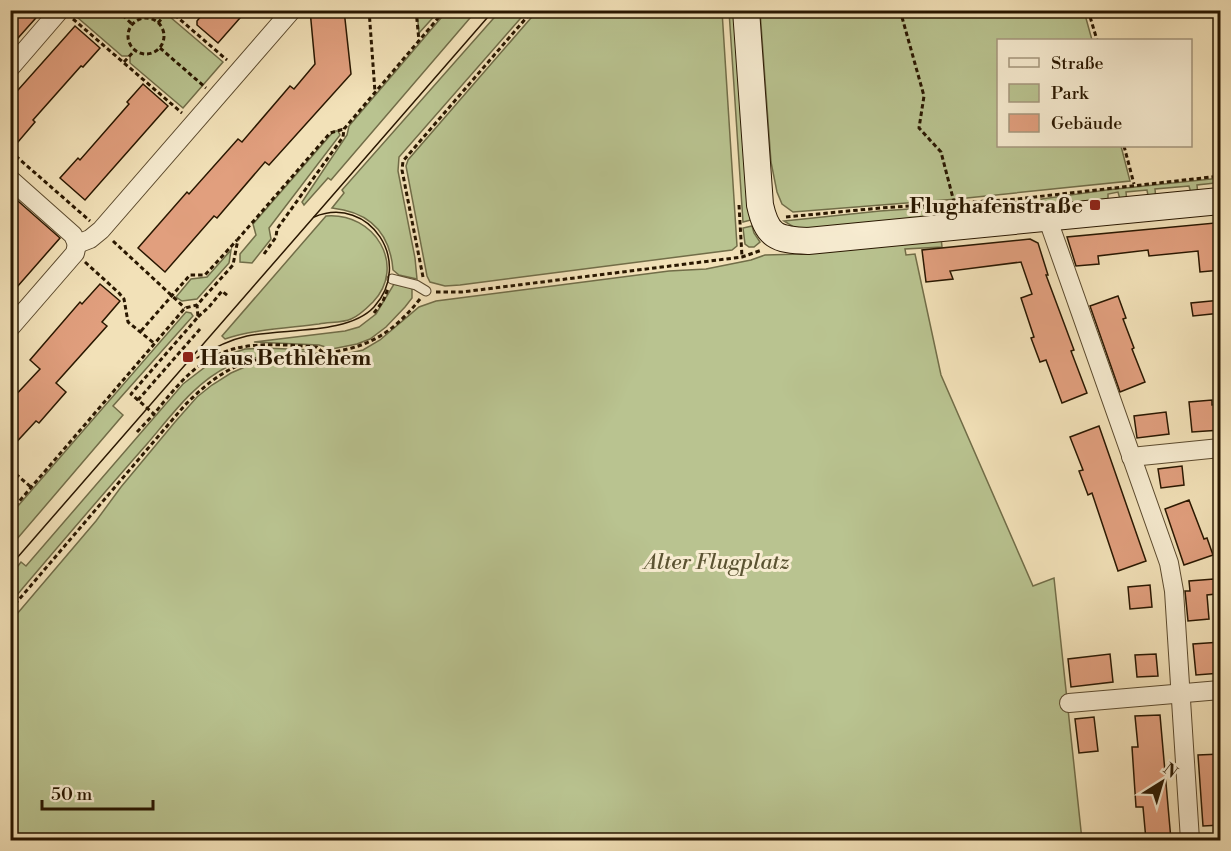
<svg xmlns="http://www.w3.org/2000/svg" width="1231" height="851" font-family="'Libre Bodoni',serif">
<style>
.green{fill:#b9c390;stroke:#716d48;stroke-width:1.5}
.building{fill:#e19f7e;stroke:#291700;stroke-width:1.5}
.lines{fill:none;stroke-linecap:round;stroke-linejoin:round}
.service-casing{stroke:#5b4a2e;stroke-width:11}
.minor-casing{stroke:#5b4a2e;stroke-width:20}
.secondary-casing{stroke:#291700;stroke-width:28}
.path{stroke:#291700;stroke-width:3;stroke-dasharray:4.5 3;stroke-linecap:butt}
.service{stroke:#f7ecd1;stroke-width:9}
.minor{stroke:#f7ecd1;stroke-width:18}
.secondary{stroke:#f7ecd1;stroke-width:26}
.tram{stroke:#291700;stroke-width:1.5}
.poi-dot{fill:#8f2418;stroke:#f7ecd1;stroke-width:2}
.labels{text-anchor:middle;stroke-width:6;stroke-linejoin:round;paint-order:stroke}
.poi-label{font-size:22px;font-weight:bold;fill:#291700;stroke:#f7ecd1;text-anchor:end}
.park-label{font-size:22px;font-style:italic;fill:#5b5332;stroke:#f7ecd1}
</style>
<rect width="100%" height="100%" fill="#f2e1b8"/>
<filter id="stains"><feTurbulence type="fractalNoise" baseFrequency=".00333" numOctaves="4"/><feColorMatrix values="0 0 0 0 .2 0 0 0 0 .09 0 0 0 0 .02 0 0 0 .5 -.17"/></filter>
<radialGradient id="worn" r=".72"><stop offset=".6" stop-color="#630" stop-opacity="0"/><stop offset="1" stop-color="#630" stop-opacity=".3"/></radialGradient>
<g class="green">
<polygon points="70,11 163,11 163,17 170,17 223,62 183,108 130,63 130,56 122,56"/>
<polygon points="417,11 439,11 419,33"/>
<polygon points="447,11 476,11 331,180 328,178 304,205 302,202 347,135 349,126"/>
<path d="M500,11h27l-128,146 -1,14 17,87 2,21 -18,-4 -6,-5c-3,-38 -24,-58 -61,-62l12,-15 -2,-3z"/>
<polygon points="537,11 722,11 737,246 732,250 460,285 445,286 430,282 427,276 406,166 408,160"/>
<polygon points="729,11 737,11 751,220 743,222"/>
<polygon points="760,11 1084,11 1092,40 998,40 998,146 1121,146 1130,181 957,199 793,212 782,204 777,192 771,162"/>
<polygon points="334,131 338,131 340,135 269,228 271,239 252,263 240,262 240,254 256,235 253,224"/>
<polygon points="1220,178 1220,194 1218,194 1215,183 1197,185 1198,196 1192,197 1189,186 1155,189 1156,200 1149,201 1147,190 1126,192 1127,203 1121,203 1118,192 1108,194 1108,199 1049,211 1041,199 1107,190"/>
<polygon points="1027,201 1032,203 1034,211 800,231 784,221 880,211"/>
<path d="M326,216c49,-4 81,50 47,86 -6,6 -14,14 -22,17 -9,4 -22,3 -32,5 -31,4 -64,5 -94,15l-3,-3z"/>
<polygon points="752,226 754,233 760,242 754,247 749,247 745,244 743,228"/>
<polygon points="941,237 942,247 905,249 906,255 915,254 941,375 1033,586 1054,578 1082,840 11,840 11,621 96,521 121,487 175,422 197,397 212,385 231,373 247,366 345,354 363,350 380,340 419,307 436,301 669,271 706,269 751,260 765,255 802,254"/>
<polygon points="231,250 229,263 197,299 182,301 176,297 191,279 207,277"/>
<polygon points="394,284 412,288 412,298 405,307 386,327 370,339 357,344 332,349 319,345 254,342 345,331 359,327 376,314"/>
<polygon points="186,312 191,313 193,316 113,406 123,415 11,546 11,514"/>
<path d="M263,348l51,2v1c-29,3 -58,3 -85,15 -34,16 -58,50 -82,78 -46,52 -91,105 -136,158v-27l10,-13 5,4 157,-182 34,-26 28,-9z"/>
</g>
<g class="building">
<polygon points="10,10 43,10 10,47"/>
<polygon points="206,10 247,10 218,43 197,25 197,21"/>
<polygon points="310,10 344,10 351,74 269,165 265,162 217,218 214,216 165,272 138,248 187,192 189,194 238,139 242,142 290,86 294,89 315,64"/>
<polygon points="75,26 100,48 83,67 81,66 33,120 35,122 18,142 10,135 10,99"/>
<polygon points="143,84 168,106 85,200 60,178 78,158 80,160 129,104 127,102"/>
<polygon points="10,194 60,238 10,295"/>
<polygon points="1215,223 1218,251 1221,251 1221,270 1200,272 1198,251 1149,256 1148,250 1098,256 1099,264 1076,266 1067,237"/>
<polygon points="1030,239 1038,243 1048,275 1046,275 1074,350 1071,351 1087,393 1062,403 1046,360 1040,362 1031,338 1034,337 1021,298 1032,294 1021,262 950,271 953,279 926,282 922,250"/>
<polygon points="100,284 120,301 102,322 107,326 56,383 66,392 39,423 36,421 10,449 10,401 40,369 30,360 80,302 82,304"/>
<polygon points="1118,296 1126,318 1123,319 1134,348 1132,349 1145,382 1120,392 1090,306"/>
<polygon points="1221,300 1221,313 1193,316 1191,303"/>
<polygon points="1212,400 1212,405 1221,404 1221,430 1192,432 1189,402"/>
<polygon points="1166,412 1169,434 1137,438 1134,416"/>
<polygon points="1099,426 1146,561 1118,571 1092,493 1088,495 1079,471 1083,470 1070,437"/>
<polygon points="1182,466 1184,485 1161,488 1158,469"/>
<polygon points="1189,500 1204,539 1207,538 1213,555 1184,565 1165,509"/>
<polygon points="1214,579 1221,585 1221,588 1216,594 1207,595 1209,619 1188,621 1185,591 1190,591 1189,581"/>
<polygon points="1150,585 1152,607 1130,609 1128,587"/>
<polygon points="1221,642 1221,673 1196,675 1193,644"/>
<polygon points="1110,654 1113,682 1071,687 1068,659"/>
<polygon points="1156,654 1158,676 1137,677 1135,655"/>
<polygon points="1160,715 1171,840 1146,840 1143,807 1136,807 1132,747 1138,747 1135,716"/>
<polygon points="1094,717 1098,751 1079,753 1075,719"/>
<polygon points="1221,754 1221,825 1203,826 1198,755"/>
</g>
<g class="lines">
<defs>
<polyline id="service" points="392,279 416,285 426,291"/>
<g id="minor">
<polyline points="10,68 60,10"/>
<polyline points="10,179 73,235 77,244"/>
<polyline points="1047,217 1169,563 1174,591 1190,840"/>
<polyline points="77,244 90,239 101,230 292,10"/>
<polyline points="10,328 75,253 77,244"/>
<polyline points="1131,457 1220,448"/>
<polyline points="1069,703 1220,690"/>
</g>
<path id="secondary" d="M746,10l14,195c7,31 16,35 48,36l412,-40"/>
</defs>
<use href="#service" class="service-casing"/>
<use href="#minor" class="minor-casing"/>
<use href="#secondary" class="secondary-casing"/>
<g class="path">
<polyline points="117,10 133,25"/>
<polyline points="169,10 227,60"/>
<polyline points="369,10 375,92"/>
<polyline points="416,10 419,41"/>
<polyline points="900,10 924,96 919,128 941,152 954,202"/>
<polyline points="1088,10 1097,40"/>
<circle cx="146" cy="36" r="18"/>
<polyline points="73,19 182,113"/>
<polyline points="158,23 169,10"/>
<polyline points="160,48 206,88"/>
<polyline points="124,62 135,50"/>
<polyline points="1124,146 1134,184"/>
<polyline points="10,151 90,221"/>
<polyline points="739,205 742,257"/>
<polyline points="786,217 880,208 1017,199 1220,176"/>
<polyline points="113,241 185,308"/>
<polyline points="264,254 276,237 277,229 343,137 344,129 445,10"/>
<polyline points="85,262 119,293 124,299 128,322 155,344"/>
<polyline points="423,277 402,170 403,161 533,10"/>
<polyline points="436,292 462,292 742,257 762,250"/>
<polyline points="374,313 383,301 388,289"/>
<polyline points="198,317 209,307 222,291 228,296"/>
<path d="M200,329l-62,71 16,14c17,-21 36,-46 61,-58 31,-16 69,-11 102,-9l7,7"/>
<polyline points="141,331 190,275 205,275 237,240"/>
<polyline points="138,400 131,394 198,317 197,305"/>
<polyline points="137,432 154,414"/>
<polyline points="10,469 32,488"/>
<polyline points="10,512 185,308 197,305 233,265 238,239 330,133 344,129"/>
<path d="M10,610l175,-205c17,-17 36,-34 60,-42 14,-5 31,-5 45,-6 60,-6 90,-8 130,-58"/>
</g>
<use href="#service" class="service"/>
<use href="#minor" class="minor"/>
<use href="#secondary" class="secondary"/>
<g class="tram">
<path d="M197,358c16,-10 32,-18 50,-22 37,-8 101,-1 127,-29 40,-44 -4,-113 -60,-90"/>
<polyline points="10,566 494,10"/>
</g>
</g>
<g class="poi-dot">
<rect x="1089" y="199" width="12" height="12" rx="3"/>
<rect x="182" y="351" width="12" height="12" rx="3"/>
</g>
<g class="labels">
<g class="poi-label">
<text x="1083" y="213">Flughafenstraße</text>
<text x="200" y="365" text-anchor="start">Haus Bethlehem</text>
</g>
<g class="park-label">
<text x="717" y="569">Alter Flugplatz</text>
</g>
</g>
<rect width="1231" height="851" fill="none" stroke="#f2e1b8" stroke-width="36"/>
<rect x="12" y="12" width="1207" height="827" fill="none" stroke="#291700" stroke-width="3"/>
<rect x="18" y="18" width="1195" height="815" fill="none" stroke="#291700" stroke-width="1.5"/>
<rect x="997" y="39" width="195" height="108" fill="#f7ecd1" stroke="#a5977d" stroke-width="1.5"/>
<rect x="1009" y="58" width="30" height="9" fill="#f7ecd1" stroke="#a5977d" stroke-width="1.5"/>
<text x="1051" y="69" font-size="18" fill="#291700">Straße</text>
<rect x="1009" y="84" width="30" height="18" fill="#b9c390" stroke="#a5977d" stroke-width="1.5"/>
<text x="1051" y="99" font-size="18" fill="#291700">Park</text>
<rect x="1009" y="114" width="30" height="18" fill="#e19f7e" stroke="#a5977d" stroke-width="1.5"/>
<text x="1051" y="129" font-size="18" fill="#291700">Gebäude</text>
<g transform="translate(1162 782) rotate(37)" stroke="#f7ecd1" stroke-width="4.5" paint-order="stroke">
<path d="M0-4.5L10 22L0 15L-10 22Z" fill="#291700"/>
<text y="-9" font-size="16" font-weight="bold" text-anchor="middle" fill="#291700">N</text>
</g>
<path d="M42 800v9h111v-9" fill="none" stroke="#291700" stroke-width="3"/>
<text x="51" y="800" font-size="18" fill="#291700" stroke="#f7ecd1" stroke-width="4.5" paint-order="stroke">50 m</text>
<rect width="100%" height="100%" filter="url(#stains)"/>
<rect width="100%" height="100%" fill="url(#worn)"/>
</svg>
